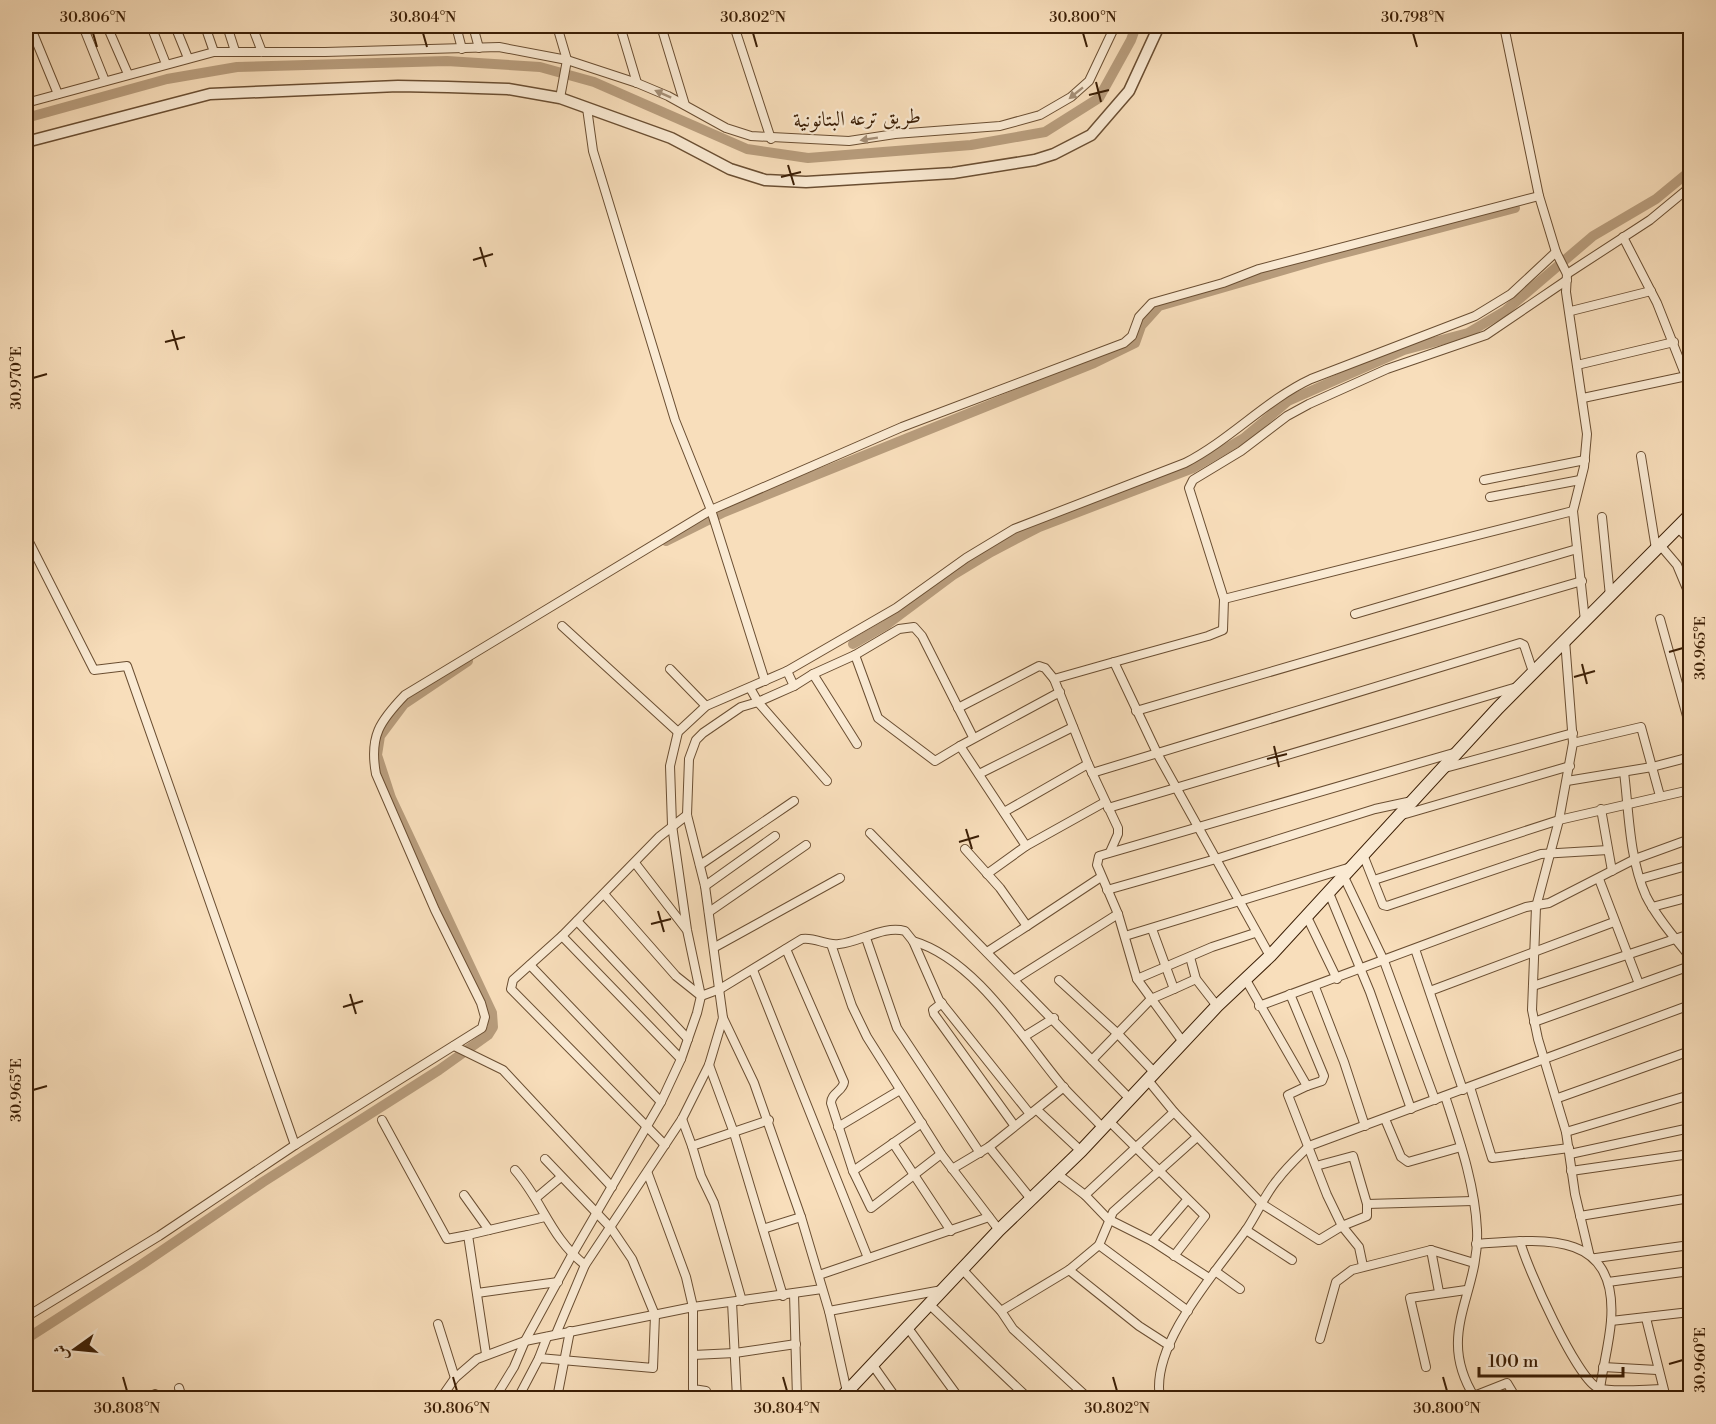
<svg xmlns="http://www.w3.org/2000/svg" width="1716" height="1424" font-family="'Libre Bodoni',Amiri,serif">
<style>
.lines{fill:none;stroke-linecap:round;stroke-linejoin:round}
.canal{stroke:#b89d7d;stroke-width:10}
.minor-casing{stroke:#6a4e32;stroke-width:10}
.tertiary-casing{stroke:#6a4e32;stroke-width:13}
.secondary-casing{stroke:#3b1e05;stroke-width:14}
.minor{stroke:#faead3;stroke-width:8}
.tertiary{stroke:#faead3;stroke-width:10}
.secondary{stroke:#faead3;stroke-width:12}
.oneway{fill:#a48e76}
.ticks{fill:none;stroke:#3b1e05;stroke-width:2}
.labels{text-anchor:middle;stroke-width:4.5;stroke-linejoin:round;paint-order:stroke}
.street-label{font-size:21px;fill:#3b1e05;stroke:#faead3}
.neatline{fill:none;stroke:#3b1e05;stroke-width:2}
.ticks-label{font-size:15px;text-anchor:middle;fill:#3b1e05}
</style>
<rect width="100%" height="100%" fill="#f8debb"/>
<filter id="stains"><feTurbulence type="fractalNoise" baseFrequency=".00333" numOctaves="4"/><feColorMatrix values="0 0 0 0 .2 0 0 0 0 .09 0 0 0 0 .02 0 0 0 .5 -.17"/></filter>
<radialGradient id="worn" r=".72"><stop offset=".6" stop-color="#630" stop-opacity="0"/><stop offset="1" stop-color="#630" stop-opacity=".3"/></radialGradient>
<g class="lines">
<g class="canal">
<polyline points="26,118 167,79 237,67 447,61 540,67 594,82 747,149 808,158 971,145 1045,132 1099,98 1131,40 1136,26"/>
<polyline points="666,541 724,512 1094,363 1135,343 1141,326 1159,306 1321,259 1515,208"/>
<polyline points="853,644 886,625 953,575 991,552 1039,527 1193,468 1244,438 1288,401 1404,350 1468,333 1505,311 1593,236 1656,199 1690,171"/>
<polyline points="26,1339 141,1265 263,1182 439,1070 488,1035 493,1027 492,1013 391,798 377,755 380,736 404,704 468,661"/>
</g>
<defs>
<g id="minor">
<polyline points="30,26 58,94"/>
<polyline points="83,26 105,81"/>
<polyline points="107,26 128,74"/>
<polyline points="151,26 166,64"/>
<polyline points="175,26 188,58"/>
<polyline points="205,26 214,52"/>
<polyline points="227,26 235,51"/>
<polyline points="252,26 262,52"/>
<polyline points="456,26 462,49"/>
<polyline points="473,26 479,48"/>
<polyline points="557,26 567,60 560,98"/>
<polyline points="620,26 637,83"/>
<polyline points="661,26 685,105"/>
<polyline points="734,26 771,139"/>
<polyline points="1504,26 1539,196 1556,252 1567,274 1566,292 1587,434 1584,467 1573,511 1585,621"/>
<polyline points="26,103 214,52 325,52 499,47 567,60 637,83 668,96 726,128 751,136 849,141 895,134 1000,126 1040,115 1071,97 1089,81 1115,26"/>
<polyline points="587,108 593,151 675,420 711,510 765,681"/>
<polyline points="1567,274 1650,220 1690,187"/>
<polyline points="1571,311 1651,291"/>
<polyline points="1577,365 1674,342"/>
<polyline points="1583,398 1682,377 1685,374 1657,303 1623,237"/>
<polyline points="1641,456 1656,549"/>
<polyline points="1484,480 1585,460"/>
<polyline points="1490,497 1580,480"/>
<polyline points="1602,517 1610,596"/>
<polyline points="1678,528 1690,540"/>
<polyline points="26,536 94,670 127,666 295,1145"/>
<polyline points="1660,545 1677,565 1690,596"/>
<polyline points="1224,599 1573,511"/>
<polyline points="1355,614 1577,549"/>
<polyline points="1660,619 1690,727"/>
<polyline points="562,626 678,732"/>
<polyline points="1565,640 1573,743 1559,820 1536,907 1532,1010 1538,1039 1566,1132 1575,1194 1589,1253"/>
<polyline points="855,655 878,718 935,761 960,746"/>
<polyline points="670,669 706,706"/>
<polyline points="813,674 855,655 899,629 914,627 922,636 973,737"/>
<path d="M794,686l-7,-15 109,-63 70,-50 48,-29 171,-66c45,-23 81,-63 126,-84l164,-63 36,-22 45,-42"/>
<polyline points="750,688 758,702 794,686 813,674 857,744"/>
<polyline points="958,708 1039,666 1045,668 1054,679"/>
<polyline points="1136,711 1582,581"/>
<polyline points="1573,743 1641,727 1652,767 1690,757"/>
<polyline points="1445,768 1573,733"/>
<path d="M1624,772c5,40 5,86 22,124 11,22 29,42 44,61"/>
<polyline points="1092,773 1520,643 1524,645 1533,672"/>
<polyline points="979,774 1073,727"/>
<polyline points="1567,781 1652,767 1660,796"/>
<polyline points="1108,808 1517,687"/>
<polyline points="1601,809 1612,871"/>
<polyline points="1004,812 1088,764"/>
<polyline points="1402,815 1570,766"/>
<polyline points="870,833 1129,1098"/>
<polyline points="1026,846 1105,802"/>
<polyline points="965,849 1000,888 1027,926 1101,877"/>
<polyline points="1110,852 1118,834 1118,828 1088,764 1054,679 1114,662"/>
<polyline points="1364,857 1383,905 1387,906 1541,854 1608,850"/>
<polyline points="635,863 686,929"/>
<polyline points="700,865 794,801"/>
<polyline points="987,874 1026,846 960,746 1060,692"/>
<polyline points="1344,877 1384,961 1435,1100"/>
<polyline points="1599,879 1639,984"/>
<polyline points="1640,879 1690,865"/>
<polyline points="1374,880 1559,820 1690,790"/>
<polyline points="705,886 775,836"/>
<polyline points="1107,890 1216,859 1375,809 1412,801"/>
<polyline points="1329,893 1370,992 1411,1109"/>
<polyline points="604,894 676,976 701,996"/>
<polyline points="1652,907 1690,897"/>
<polyline points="709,912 806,845"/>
<polyline points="1307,917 1337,979"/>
<polyline points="577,921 688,1039"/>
<polyline points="1152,929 1174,989 1196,979"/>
<polyline points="562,936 681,1059"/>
<polyline points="1125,936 1351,867"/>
<polyline points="866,938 897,1028 980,1153"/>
<path d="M913,941c64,19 111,100 151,147 13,14 26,26 39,40"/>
<polyline points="831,944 852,1006 867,1037 941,1154 999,1230"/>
<polyline points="715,947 840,878"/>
<path d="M786,949l58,133c-1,9 -13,11 -13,21l22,68 18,37 70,-54"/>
<polyline points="1415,949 1463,1090"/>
<polyline points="987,952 1027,926"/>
<polyline points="1270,956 1158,755 1114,662 1208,636 1223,630 1224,599 1189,488 1193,480 1241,451 1287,416 1309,404 1387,369 1486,335 1567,280"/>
<polyline points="1190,957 1196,979 1217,1006"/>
<polyline points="530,965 661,1102"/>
<polyline points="753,970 868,1258"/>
<polyline points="1015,979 1118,914"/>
<polyline points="1137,979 1212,947 1255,933"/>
<polyline points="1059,980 1118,1034 1154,1072"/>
<polyline points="1246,980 1307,1086 1288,1095 1327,1195 1342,1226 1359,1247 1363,1266"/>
<polyline points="1533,986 1690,934"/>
<polyline points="1315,987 1344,1062 1365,1126"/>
<polyline points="1430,991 1614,922"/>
<polyline points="1290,994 1324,1076 1322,1081 1307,1086"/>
<path d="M701,996l19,-7 82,-50c14,-2 24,7 37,5 21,-2 45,-19 66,-13l8,10 26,59 91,114"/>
<polyline points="942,1003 933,1010 934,1014 1014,1125"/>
<polyline points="1259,1006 1526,907 1549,903 1635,859 1690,839"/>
<polyline points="723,1018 754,1083 801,1217 829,1311 847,1392 852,1398"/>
<polyline points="1534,1022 1690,966"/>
<polyline points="1025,1036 1054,1018"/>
<polyline points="1183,1042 1137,979 1118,914 1097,865 1099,856 1457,752"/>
<polyline points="454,1046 503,1070 612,1187"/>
<polyline points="1092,1060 1151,999 1174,989"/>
<polyline points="709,1065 734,1133 783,1296"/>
<polyline points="1147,1079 1174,1112 1262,1204 1319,1240 1342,1226 1367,1216 1367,1204"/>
<polyline points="1470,1087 1492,1158 1569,1148"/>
<path d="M1445,1096c14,43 30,88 32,134 3,65 -43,103 -2,168"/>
<polyline points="1558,1098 1690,1051"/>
<polyline points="1037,1110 1081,1151"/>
<polyline points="682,1119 692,1146"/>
<polyline points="1385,1119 1401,1157 1408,1162 1461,1147"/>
<polyline points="382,1120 447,1239 468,1235"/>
<polyline points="1109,1121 1205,1216 1174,1256"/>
<polyline points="838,1127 900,1090"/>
<polyline points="1566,1132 1690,1095"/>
<polyline points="893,1143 951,1231"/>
<polyline points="665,1145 511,989 513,980 562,936 659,837 687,815"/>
<polyline points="989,1147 1031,1199"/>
<polyline points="1570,1154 1690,1128"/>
<polyline points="1316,1166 1353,1156 1367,1204 1473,1201"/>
<polyline points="952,1169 989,1147 1064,1087"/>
<path d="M515,1170c28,32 35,67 70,95"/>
<polyline points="853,1171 922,1123"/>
<polyline points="1571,1171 1690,1154"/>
<polyline points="1056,1173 1085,1195 1108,1219 1152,1241 1209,1278"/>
<polyline points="648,1174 686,1277 693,1307 693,1389 706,1391 705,1398"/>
<polyline points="464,1195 489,1230"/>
<polyline points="1085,1195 1174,1112"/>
<polyline points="536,1198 561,1177"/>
<polyline points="1580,1216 1690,1198"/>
<polyline points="763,1229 801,1217"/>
<polyline points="1246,1230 1292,1260"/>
<polyline points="1152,1241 1187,1200"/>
<path d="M1520,1241c6,25 57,138 78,147 14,5 49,1 65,1"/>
<path d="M1476,1244c66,-5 142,-15 135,77 -2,26 -10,52 -12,77"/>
<polyline points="1099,1245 1188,1311"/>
<polyline points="1431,1250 1439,1292"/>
<polyline points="1596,1258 1690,1245"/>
<polyline points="962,1269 1001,1311 1013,1329 1088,1398"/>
<polyline points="1069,1270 1139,1326 1170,1346"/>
<polyline points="1215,1271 1240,1289"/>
<polyline points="819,1275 989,1217"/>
<polyline points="1608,1282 1690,1271"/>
<polyline points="477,1293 558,1282"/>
<polyline points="794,1294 797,1398"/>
<polyline points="742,1301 714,1203 701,1176 692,1146 769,1120"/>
<polyline points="732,1302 737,1398"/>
<polyline points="930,1305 1028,1398"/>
<polyline points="829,1311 942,1290"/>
<polyline points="1001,1311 1069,1270 1099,1245 1113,1212 1197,1137"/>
<path d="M26,1317l133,-81 136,-91 187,-117 3,-11 -4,-14 -46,-93 -59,-136c-7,-38 4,-53 29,-79l306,-185 191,-83 222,-84 8,-7 7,-19 13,-14 71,-20 36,-14 280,-73"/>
<polyline points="1646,1318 1666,1398"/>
<polyline points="1611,1321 1690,1312"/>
<polyline points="438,1324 455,1378"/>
<polyline points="908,1328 959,1398"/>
<polyline points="556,1334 585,1265 682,1119 709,1065 723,1018 705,886 687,815 689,759 696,740 703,733 741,707 758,702 827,781"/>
<polyline points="1320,1339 1336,1282 1352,1270 1431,1250 1474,1263"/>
<polyline points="486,1354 468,1235 545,1217"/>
<polyline points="693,1355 735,1353 796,1344"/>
<polyline points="539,1358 547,1337"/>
<polyline points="872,1364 896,1398"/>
<polyline points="1426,1367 1410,1298 1466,1290"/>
<polyline points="1603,1367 1657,1370"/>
<polyline points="179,1388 182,1398"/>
<polyline points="155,1394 156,1398"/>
<polyline points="1474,1396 1507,1383 1516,1398"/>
<polyline points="441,1398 455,1378 477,1359 525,1341 693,1307 822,1289"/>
<polyline points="495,1398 514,1367 525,1341 572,1255 661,1102 681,1059 697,1013 701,996 687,930 672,825 670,766 678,732 706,706 787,671"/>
<polyline points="518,1398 539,1358 653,1368 655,1315 632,1259 611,1228 545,1159"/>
<polyline points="557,1398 570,1331"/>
<path d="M1160,1398c-10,-54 57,-127 86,-168 11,-16 19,-36 32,-51 9,-12 21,-23 31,-33l381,-141"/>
</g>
<polyline id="tertiary" points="26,142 210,94 398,86 448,87 508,89 560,98 671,138 730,169 765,180 806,182 953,173 1035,160 1054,154 1091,135 1129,91 1159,26"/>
<polyline id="secondary" points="841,1398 999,1230 1081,1151 1217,1006 1270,956 1498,708 1690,515"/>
</defs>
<use href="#minor" class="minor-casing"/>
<use href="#tertiary" class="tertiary-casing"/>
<use href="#secondary" class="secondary-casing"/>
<use href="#minor" class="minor"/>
<use href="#tertiary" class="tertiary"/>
<use href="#secondary" class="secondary"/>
</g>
<defs><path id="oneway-solid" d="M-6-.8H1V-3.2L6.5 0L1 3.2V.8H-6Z" transform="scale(1.5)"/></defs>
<g class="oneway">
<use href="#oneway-solid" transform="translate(1076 93) rotate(141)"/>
<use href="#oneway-solid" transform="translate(663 94) rotate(-156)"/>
<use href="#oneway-solid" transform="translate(869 139) rotate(171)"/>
</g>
<path class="ticks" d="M93,33l4,14M423,33l4,14M753,33l4,14M1083,33l4,14M1413,33l4,14M1096,82l5,20M1089,95l20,-5M788,165l6,20M781,177l20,-5M480,247l6,20M473,260l20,-6M172,330l6,20M165,342l20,-5M33,378l14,-4M1669,652l14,-4M1582,664l5,20M1574,677l21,-6M1274,746l5,21M1267,759l20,-5M966,829l6,20M959,842l20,-6M658,911l6,21M651,924l20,-5M350,994l6,20M343,1007l20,-6M33,1090l14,-4M1669,1364l14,-4M123,1377l4,14M453,1377l4,14M783,1377l4,14M1113,1377l4,14M1443,1377l4,14"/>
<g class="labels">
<g class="street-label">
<text transform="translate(857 118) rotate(-2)" y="7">طريق ترعه البتانونية</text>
</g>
</g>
<rect width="1716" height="1424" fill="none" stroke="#f8debb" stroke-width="66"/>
<g transform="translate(75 1349) rotate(255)" stroke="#faead3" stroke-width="4.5" paint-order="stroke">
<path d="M0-4.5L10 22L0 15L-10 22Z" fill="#3b1e05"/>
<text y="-9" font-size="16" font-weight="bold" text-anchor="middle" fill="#3b1e05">ش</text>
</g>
<path d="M1479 1367v9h144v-9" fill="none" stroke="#3b1e05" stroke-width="3"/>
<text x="1488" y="1367" font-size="18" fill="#3b1e05" stroke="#faead3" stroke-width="4.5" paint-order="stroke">100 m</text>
<rect x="33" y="33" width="1650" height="1358" class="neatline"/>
<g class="ticks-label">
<text x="93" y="22">30.806°N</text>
<text x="423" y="22">30.804°N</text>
<text x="753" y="22">30.802°N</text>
<text x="1083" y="22">30.800°N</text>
<text x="1413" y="22">30.798°N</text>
<text transform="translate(16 378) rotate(-90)" y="5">30.970°E</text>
<text transform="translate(1700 648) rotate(-90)" y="5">30.965°E</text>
<text transform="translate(16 1090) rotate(-90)" y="5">30.965°E</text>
<text transform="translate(1700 1360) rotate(-90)" y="5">30.960°E</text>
<text x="127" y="1413">30.808°N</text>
<text x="457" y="1413">30.806°N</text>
<text x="787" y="1413">30.804°N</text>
<text x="1117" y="1413">30.802°N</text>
<text x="1447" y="1413">30.800°N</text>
</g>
<rect width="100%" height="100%" filter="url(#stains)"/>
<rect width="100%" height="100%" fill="url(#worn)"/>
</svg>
